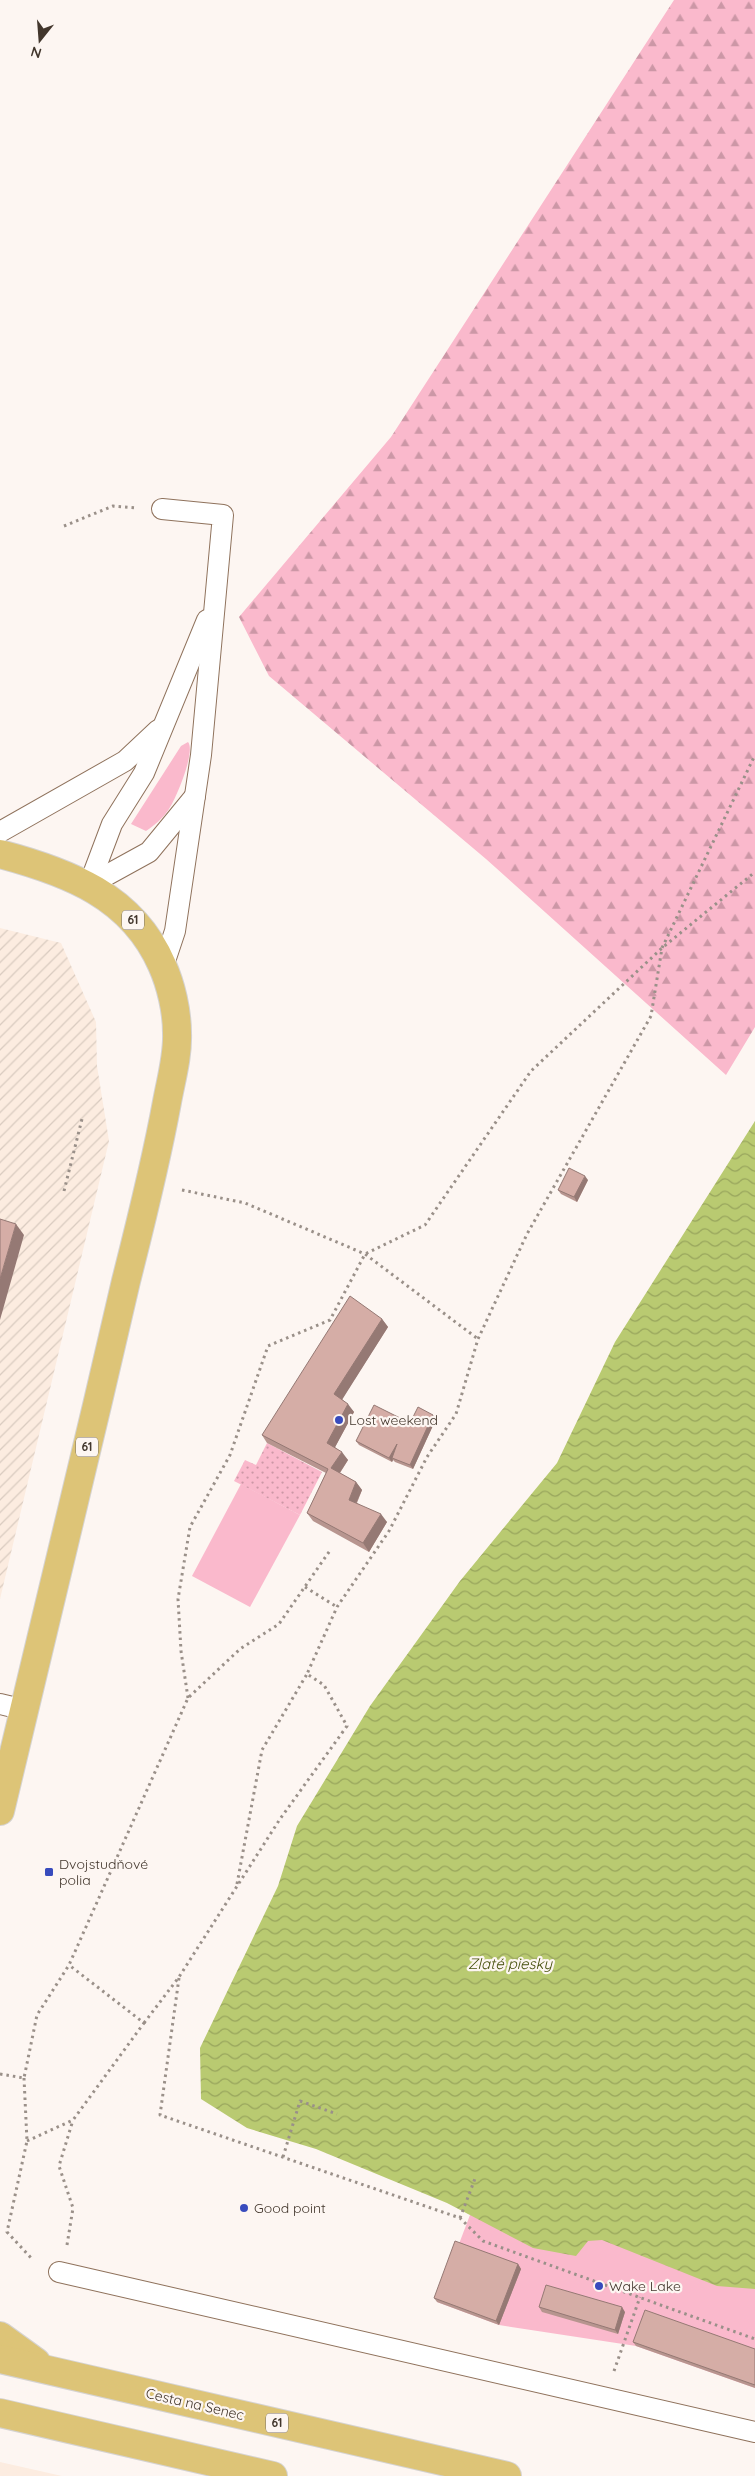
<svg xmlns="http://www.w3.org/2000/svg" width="755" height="2476" font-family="Quicksand,sans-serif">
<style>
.built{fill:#fcece0}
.industrial{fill:url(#industrial-furrows)}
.green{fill:#fab9cc}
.forest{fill:url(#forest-firs)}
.park{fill:url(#park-dots)}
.water{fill:url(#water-waves)}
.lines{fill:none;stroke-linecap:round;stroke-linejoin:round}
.service-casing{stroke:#8f725c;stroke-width:22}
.primary-casing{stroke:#d5d3d1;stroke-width:30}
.path{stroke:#9a9089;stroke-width:3;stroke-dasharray:2.5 4;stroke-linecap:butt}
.service{stroke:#fff;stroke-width:20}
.primary{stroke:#ddc477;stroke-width:28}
.wall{fill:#b7958f}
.shaded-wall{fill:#957974}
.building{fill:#d5ada6;stroke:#957974}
.poi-dot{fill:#384bbd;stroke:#fdf6f2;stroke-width:2}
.labels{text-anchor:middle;stroke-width:4.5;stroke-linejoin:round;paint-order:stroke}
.shield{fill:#fdf6f2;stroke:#7a7067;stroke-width:1}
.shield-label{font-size:12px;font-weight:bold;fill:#42362c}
.poi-label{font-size:14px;fill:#42362c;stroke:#fdf6f2;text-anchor:start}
.street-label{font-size:14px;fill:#42362c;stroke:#fdf6f2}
.water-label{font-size:15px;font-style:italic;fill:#454f0b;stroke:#fdf6f2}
</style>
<defs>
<pattern id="industrial-furrows" width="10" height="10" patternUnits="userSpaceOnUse" patternTransform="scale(1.25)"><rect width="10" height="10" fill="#fcece0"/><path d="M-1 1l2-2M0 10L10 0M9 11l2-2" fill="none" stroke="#d9cbc0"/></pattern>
<pattern id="forest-firs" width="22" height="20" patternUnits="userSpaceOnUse" patternTransform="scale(1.25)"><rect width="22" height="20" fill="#fab9cc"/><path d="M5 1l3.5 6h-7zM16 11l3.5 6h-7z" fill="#cc97a6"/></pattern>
<pattern id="park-dots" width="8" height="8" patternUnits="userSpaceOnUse" patternTransform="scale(1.25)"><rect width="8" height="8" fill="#fab9cc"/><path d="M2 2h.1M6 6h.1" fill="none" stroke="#cc97a6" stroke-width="1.8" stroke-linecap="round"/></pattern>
<pattern id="water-waves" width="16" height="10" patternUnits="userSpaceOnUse" patternTransform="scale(1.25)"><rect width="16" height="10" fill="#b9ca71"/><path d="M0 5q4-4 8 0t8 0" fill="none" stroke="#98a55d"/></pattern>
</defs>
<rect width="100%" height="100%" fill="#fdf6f2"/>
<polygon class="built" points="0,2462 62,2476 0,2476"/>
<polygon class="industrial" points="0,928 61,943 96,1022 97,1066 109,1141 0,1599"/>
<g class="green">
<path d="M188,742c8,9 -12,57 -19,67 -6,9 -14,16 -23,22l-15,-7 50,-78z"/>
<polygon points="241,1484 300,1515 250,1607 192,1576"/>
<polygon points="484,2178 755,2269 755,2388 636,2346 499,2325 437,2302"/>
</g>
<polygon class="forest" points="674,0 755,0 755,1027 726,1075 486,859 269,676 239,617 391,437"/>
<polygon class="park" points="267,1443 322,1472 300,1515 234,1481 245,1460 256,1465"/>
<polygon class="water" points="755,1121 755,2289 717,2286 602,2240 588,2241 576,2256 533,2248 447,2203 316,2149 247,2128 201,2099 200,2048 278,1886 297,1826 370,1706 460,1581 557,1463 615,1342"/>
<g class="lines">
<defs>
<g id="service">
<polyline points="162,509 223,515 201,755 175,931 163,967"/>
<polyline points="0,832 125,761 158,730"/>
<polyline points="89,885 112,824 144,773 207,620"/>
<polyline points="89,885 149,852 195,796"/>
<polyline points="0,1704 25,1710"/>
<polyline points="59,2272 755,2432"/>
</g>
<g id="primary">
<path d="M0,854c68,18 132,42 162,111 9,20 15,46 15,68 1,23 -6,47 -10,69 -11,60 -26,120 -41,179 -41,177 -83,354 -126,530"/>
<polyline points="0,2336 36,2362"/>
<polyline points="0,2359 507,2476"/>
<polyline points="0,2413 273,2476"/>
</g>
</defs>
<use href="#service" class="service-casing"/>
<use href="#primary" class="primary-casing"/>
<g class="path">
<polyline points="64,526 113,506 136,508"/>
<polyline points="182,1190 245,1203 365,1254 478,1339"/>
<polyline points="64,1191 82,1119"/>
<polyline points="305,1587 337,1607"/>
<polyline points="188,1698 181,1651 178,1599 190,1527 230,1455 268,1346 330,1320 365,1254 425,1225 531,1071 662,948 755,872"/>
<polyline points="237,1884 262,1750 307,1674"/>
<polyline points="179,1978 160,2115 460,2218 483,2241 755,2339"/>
<polyline points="144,2023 179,1977 280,1819 347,1726 324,1685 307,1674 337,1607 389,1531 427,1457 456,1414 478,1339 527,1234 651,1016 662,948 755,755"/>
<polyline points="0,2074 24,2078 37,2015 69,1965 188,1698 240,1649 279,1624 331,1549"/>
<polyline points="24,2078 27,2141 7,2232 33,2260"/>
<polyline points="27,2141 73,2120 144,2023 69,1965"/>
<polyline points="283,2157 300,2101 337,2114"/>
<polyline points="460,2218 476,2176"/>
<polyline points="67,2245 73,2208 59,2166 73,2120"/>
<polyline points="614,2371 640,2297"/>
</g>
<use href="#service" class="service"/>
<use href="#primary" class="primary"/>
</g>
<g class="wall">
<polygon points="588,1180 577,1202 561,1194 558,1190"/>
<polygon points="382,1319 388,1327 342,1399 354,1412 335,1447 348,1460 340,1473 356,1482 362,1490 357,1503 387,1522 369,1552 313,1521 307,1513 326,1473 267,1443 262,1435"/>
<polygon points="436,1419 413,1469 395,1462 393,1460 392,1462 359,1445 356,1441 410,1423"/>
<polygon points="518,2264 521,2269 499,2325 437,2302 434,2298"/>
<polygon points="539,2307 625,2312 618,2334 542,2312"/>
<polygon points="633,2342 755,2349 755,2388 636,2346"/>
</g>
<g class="shaded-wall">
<polygon points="585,1176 588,1180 577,1202 574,1197"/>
<polygon points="16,1224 24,1235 0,1320 0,1279"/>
<polygon points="382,1319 388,1327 340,1403 334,1394"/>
<polygon points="348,1404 354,1412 333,1451 327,1443"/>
<polygon points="433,1415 436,1419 413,1469 410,1465"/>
<polygon points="397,1444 392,1458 393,1460 392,1462 389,1458"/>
<polygon points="342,1452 348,1460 337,1477 331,1468"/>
<polygon points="356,1482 362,1490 354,1508 349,1500"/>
<polygon points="381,1514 387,1522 369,1552 363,1543"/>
<polygon points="518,2264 521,2269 499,2325 496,2321"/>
<polygon points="622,2307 625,2312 618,2334 615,2330"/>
</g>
<g class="building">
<polygon points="569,1168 585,1176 574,1197 558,1190"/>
<polygon points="0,1219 16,1224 0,1279"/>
<polygon points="350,1296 382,1319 334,1394 348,1404 327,1443 342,1452 331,1468 356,1482 349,1500 381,1514 363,1543 307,1513 328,1469 262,1435"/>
<polygon points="374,1405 410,1423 418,1407 433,1415 410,1465 392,1458 397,1444 389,1458 356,1441"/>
<polygon points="455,2241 518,2264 496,2321 434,2298"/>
<polygon points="546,2285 622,2307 615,2330 539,2307"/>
<polygon points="645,2310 755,2349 755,2385 633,2342"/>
</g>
<g class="poi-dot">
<circle cx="339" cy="1420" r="5"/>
<rect x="44" y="1867" width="10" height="10" rx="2.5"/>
<circle cx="244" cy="2208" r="5"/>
<circle cx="599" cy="2286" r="5"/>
</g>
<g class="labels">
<g class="shield">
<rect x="122" y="910.5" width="22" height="19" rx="4"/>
<rect x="76" y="1437.5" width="22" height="19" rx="4"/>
<rect x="266" y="2413.5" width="22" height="19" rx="4"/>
</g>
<g class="shield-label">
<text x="133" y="924">61</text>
<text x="87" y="1451">61</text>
<text x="277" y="2427">61</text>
</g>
<g class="poi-label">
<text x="349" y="1425">Lost weekend</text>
<text x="59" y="1869">Dvojstudňové<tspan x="59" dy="16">polia</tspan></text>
<text x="254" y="2213">Good point</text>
<text x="609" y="2291">Wake Lake</text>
</g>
<g class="street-label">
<text transform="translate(195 2404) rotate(13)" y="5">Cesta na Senec</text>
</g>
<g class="water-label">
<text x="510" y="1969">Zlaté piesky</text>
</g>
</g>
<g transform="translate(40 40) rotate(197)" stroke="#fdf6f2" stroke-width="4" paint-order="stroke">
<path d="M0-4L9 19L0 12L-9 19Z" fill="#42362c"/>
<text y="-8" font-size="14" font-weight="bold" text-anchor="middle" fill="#42362c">N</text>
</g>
</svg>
